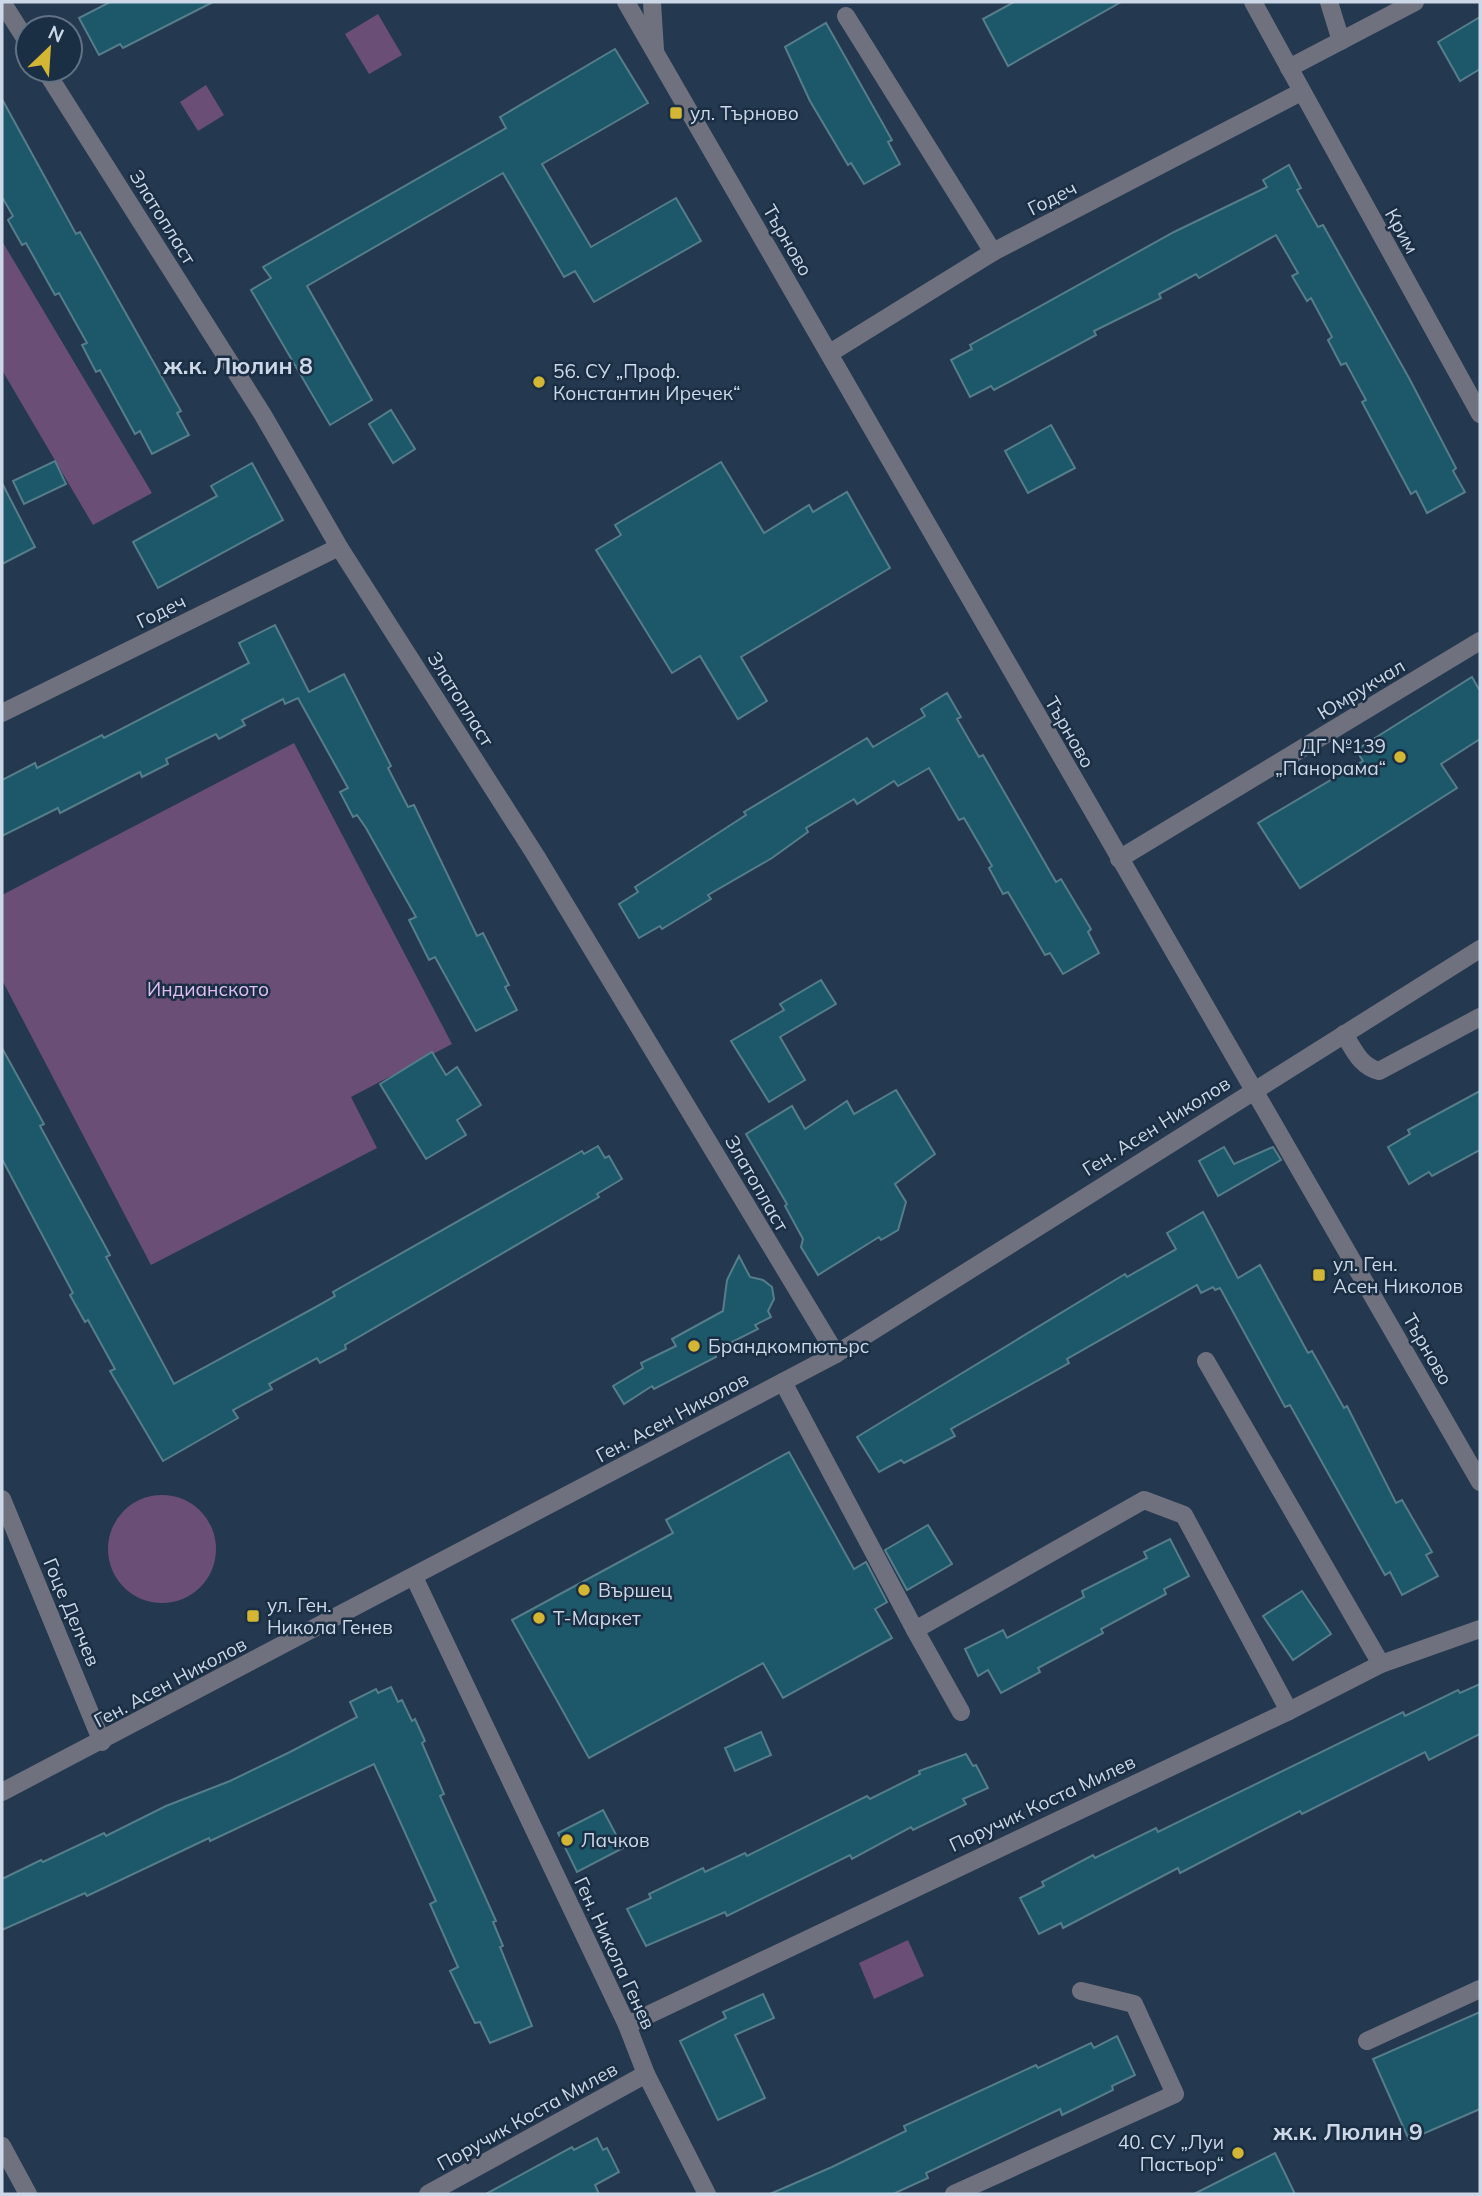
<svg xmlns="http://www.w3.org/2000/svg" width="1482" height="2196" font-family="Mulish,sans-serif">
<style>
.green{fill:#6a4e76}
.building{fill:#1c5869;stroke:#567d8a;stroke-width:2}
.lines{fill:none;stroke-linecap:round;stroke-linejoin:round}
.minor{stroke:#70717f;stroke-width:18}
.poi-dot{fill:#d4b635;stroke:#1a2e44;stroke-width:2.5}
.labels{text-anchor:middle;stroke-width:5;stroke-linejoin:round;paint-order:stroke}
.poi-label{font-size:19px;fill:#ccd8e7;stroke:#1a2e44;text-anchor:start}
.street-label{font-size:19px;fill:#ccd8e7;stroke:#1a2e44}
.park-label{font-size:19px;fill:#e2bdf3;stroke:#1a2e44}
.quarter-label{font-size:23px;font-weight:bold;fill:#ccd8e7;stroke:#1a2e44}
</style>
<rect width="100%" height="100%" fill="#24384f"/>
<g class="green">
<polygon points="378,14 402,55 369,74 345,34"/>
<polygon points="206,85 224,115 198,131 180,102"/>
<polygon points="2,241 152,493 93,525 2,370"/>
<polygon points="294,743 452,1044 351,1097 377,1148 151,1265 2,980 2,895"/>
<circle cx="162" cy="1549" r="54"/>
<polygon points="908,1940 924,1976 874,1999 859,1963"/>
</g>
<g class="building">
<polygon points="110,2 213,2 123,48 120,44 99,55 79,18"/>
<polygon points="1014,2 1121,2 1008,66 983,19"/>
<polygon points="1480,17 1480,69 1460,81 1438,42"/>
<polygon points="826,23 892,140 888,142 900,164 864,184 851,163 848,165 810,101 785,47"/>
<polygon points="615,49 648,103 542,164 591,247 676,198 701,241 594,302 575,271 564,277 503,173 307,286 372,400 330,425 251,290 271,278 263,267 506,128 500,117"/>
<polygon points="2,99 76,234 80,232 181,411 177,413 189,435 152,454 140,431 135,434 100,370 96,372 82,345 87,343 59,293 55,295 26,243 22,245 8,220 13,216 2,197"/>
<polygon points="1289,165 1301,188 1297,190 1318,227 1323,225 1409,378 1456,468 1453,471 1465,492 1427,513 1416,491 1411,494 1362,402 1366,400 1346,363 1341,365 1328,340 1332,337 1311,298 1307,301 1292,276 1298,273 1276,235 1199,278 1196,274 1159,294 1161,298 1094,331 1096,335 994,390 991,386 970,397 951,360 972,349 970,345 1174,232 1267,187 1263,180"/>
<polygon points="391,410 415,449 393,463 369,424"/>
<polygon points="1051,425 1075,468 1028,493 1005,451"/>
<polygon points="55,461 66,484 24,504 13,481"/>
<polygon points="721,462 764,533 809,505 813,512 847,492 890,568 741,657 767,701 738,719 700,656 672,673 596,550 621,535 615,525"/>
<polygon points="252,463 283,520 158,588 133,542 217,496 211,486"/>
<polygon points="2,483 35,547 2,564"/>
<polygon points="275,625 309,692 344,674 391,766 388,768 408,807 414,805 477,936 483,933 509,985 505,987 517,1010 476,1031 435,957 429,960 409,920 416,917 366,828 357,815 353,817 340,792 348,788 298,698 285,704 283,699 242,720 245,725 219,739 216,734 166,759 168,764 142,777 140,772 60,813 58,808 2,836 2,780 35,763 37,768 102,735 104,738 249,663 239,643"/>
<polygon points="1472,677 1480,691 1480,739 1441,764 1457,788 1300,888 1258,823 1363,761 1356,750"/>
<polygon points="947,693 961,717 957,719 979,757 983,755 1056,882 1061,879 1091,929 1088,932 1099,953 1063,974 1050,953 1045,955 1008,892 1003,894 989,868 992,866 964,818 959,820 929,768 898,786 894,781 857,804 854,799 806,828 808,832 772,858 708,895 711,899 662,929 660,926 639,938 619,904 638,892 635,887 746,815 744,812 867,738 873,747 925,716 921,709"/>
<polygon points="821,980 836,1004 780,1037 805,1080 769,1102 731,1041 784,1010 780,1004"/>
<polygon points="2,1048 44,1124 40,1126 110,1255 106,1257 174,1384 314,1308 335,1296 333,1292 582,1151 584,1154 598,1146 605,1158 609,1156 622,1179 597,1194 599,1197 345,1345 346,1349 320,1363 317,1358 269,1384 272,1389 233,1410 238,1418 163,1461 110,1371 115,1369 88,1320 85,1322 70,1295 73,1293 2,1159"/>
<polygon points="432,1052 446,1075 457,1067 481,1105 457,1120 466,1135 426,1159 380,1084"/>
<polygon points="896,1090 935,1154 895,1184 906,1202 898,1230 881,1240 879,1237 818,1275 801,1247 803,1239 785,1206 787,1204 746,1134 792,1106 805,1129 847,1101 854,1114"/>
<polygon points="1480,1091 1480,1150 1432,1176 1429,1172 1409,1184 1388,1147 1410,1134 1408,1130"/>
<polygon points="1224,1147 1234,1164 1273,1147 1281,1160 1218,1196 1199,1161"/>
<polygon points="1203,1212 1238,1278 1260,1265 1308,1353 1312,1351 1344,1408 1347,1406 1396,1503 1402,1500 1432,1552 1426,1555 1438,1576 1402,1595 1390,1572 1385,1575 1290,1405 1285,1407 1220,1288 1215,1290 1213,1287 1201,1293 1197,1285 1067,1359 1069,1363 951,1429 955,1436 904,1463 901,1460 879,1472 857,1437 1125,1274 1127,1277 1176,1249 1167,1233"/>
<polygon points="739,1256 750,1277 763,1280 772,1287 774,1299 768,1311 771,1317 755,1325 758,1329 714,1351 716,1357 654,1389 652,1386 624,1404 613,1386 643,1368 641,1363 676,1346 672,1339 723,1311 727,1280"/>
<polygon points="789,1452 854,1569 866,1562 887,1602 875,1609 892,1638 783,1698 763,1663 589,1758 512,1620 673,1533 666,1520"/>
<polygon points="928,1525 952,1564 907,1590 885,1550"/>
<polygon points="1170,1539 1189,1576 1164,1589 1166,1594 1101,1629 1103,1633 1038,1668 1040,1672 1001,1693 988,1670 978,1676 965,1649 1003,1630 1007,1638 1084,1597 1082,1591 1147,1558 1144,1552"/>
<polygon points="1302,1591 1331,1634 1293,1660 1263,1616"/>
<polygon points="1480,1684 1480,1734 1429,1760 1425,1752 1302,1814 1300,1811 1180,1873 1178,1868 1063,1928 1061,1923 1039,1934 1020,1898 1044,1886 1042,1882 1093,1855 1095,1858 1156,1828 1158,1832 1403,1712 1405,1716 1458,1690 1460,1693"/>
<polygon points="391,1687 398,1702 402,1700 412,1721 415,1719 425,1741 422,1743 444,1794 440,1796 496,1921 493,1922 503,1946 500,1947 532,2026 490,2043 480,2022 475,2023 450,1971 458,1967 430,1904 436,1901 374,1764 210,1841 209,1838 87,1896 85,1893 2,1930 2,1879 41,1860 43,1862 104,1833 106,1836 166,1806 230,1781 290,1752 357,1717 350,1702 376,1689 378,1693"/>
<polygon points="761,1732 771,1755 735,1771 725,1748"/>
<polygon points="966,1754 973,1766 976,1765 988,1788 963,1799 966,1804 913,1830 911,1827 852,1859 850,1855 727,1916 725,1912 646,1946 627,1909 651,1898 649,1894 703,1868 705,1872 745,1853 747,1856 867,1796 870,1799 920,1774 919,1771"/>
<polygon points="603,1810 623,1848 577,1872 558,1833"/>
<polygon points="763,1994 774,2018 735,2035 765,2098 718,2120 680,2041 726,2018 723,2012"/>
<polygon points="1480,2012 1480,2109 1409,2140 1373,2059"/>
<polygon points="1117,2036 1135,2075 1112,2086 1113,2090 1062,2115 1060,2109 926,2173 928,2178 893,2194 770,2194 832,2167 906,2131 904,2126 1036,2065 1038,2068 1091,2043 1094,2048"/>
<polygon points="597,2138 603,2150 607,2148 619,2172 595,2185 599,2194 486,2194 572,2147 574,2150"/>
<polygon points="1275,2153 1295,2194 1194,2194"/>
</g>
<g class="lines">
<g class="minor">
<polyline points="2,2 28,43"/>
<polyline points="626,2 1480,1482"/>
<polyline points="652,2 655,50"/>
<polyline points="1253,2 1480,414"/>
<polyline points="1329,2 1341,41"/>
<polyline points="846,16 993,252"/>
<polyline points="1289,68 1415,2"/>
<polyline points="45,70 263,415 339,547 536,856 836,1354"/>
<polyline points="830,353 993,252 1301,92"/>
<polyline points="2,713 339,547"/>
<polyline points="1119,859 1480,641"/>
<path d="M1344,1034c10,16 16,32 35,37l101,-54"/>
<polyline points="1206,1361 1381,1664"/>
<polyline points="783,1382 915,1630 1144,1500 1184,1515 1289,1711"/>
<polyline points="2,1499 102,1742"/>
<polyline points="414,1577 627,2025 646,2074 707,2194"/>
<polyline points="915,1630 961,1712"/>
<polyline points="2,1792 836,1354 1480,949"/>
<polyline points="627,2025 1289,1711 1381,1664 1480,1629"/>
<polyline points="1367,2041 1480,1989"/>
<polyline points="2,2146 28,2194"/>
<polyline points="428,2194 646,2074"/>
<polyline points="954,2194 1175,2094 1134,2004 1081,1991"/>
</g>
</g>
<g class="poi-dot">
<rect x="669" y="106" width="14" height="14" rx="3.5"/>
<circle cx="539" cy="382" r="7"/>
<circle cx="1400" cy="757" r="7"/>
<rect x="1312" y="1268" width="14" height="14" rx="3.5"/>
<circle cx="694" cy="1346" r="7"/>
<circle cx="584" cy="1590" r="7"/>
<rect x="246" y="1609" width="14" height="14" rx="3.5"/>
<circle cx="539" cy="1618" r="7"/>
<circle cx="567" cy="1840" r="7"/>
<circle cx="1238" cy="2153" r="7"/>
</g>
<g class="labels">
<g class="poi-label">
<text x="690" y="120">ул. Търново</text>
<text x="553" y="378">56. СУ „Проф.<tspan x="553" dy="22">Константин Иречек“</tspan></text>
<text x="1386" y="753" text-anchor="end">ДГ №139<tspan x="1386" dy="22">„Панорама“</tspan></text>
<text x="1333" y="1271">ул. Ген.<tspan x="1333" dy="22">Асен Николов</tspan></text>
<text x="708" y="1353">Брандкомпютърс</text>
<text x="598" y="1597">Вършец</text>
<text x="267" y="1612">ул. Ген.<tspan x="267" dy="22">Никола Генев</tspan></text>
<text x="553" y="1625">Т-Маркет</text>
<text x="581" y="1847">Лачков</text>
<text x="1224" y="2149" text-anchor="end">40. СУ „Луи<tspan x="1224" dy="22">Пастьор“</tspan></text>
</g>
<g class="street-label">
<text transform="translate(1052 198) rotate(-27)" y="7">Годеч</text>
<text transform="translate(163 217) rotate(58)" y="7">Златопласт</text>
<text transform="translate(1402 231) rotate(61)" y="7">Крим</text>
<text transform="translate(788 240) rotate(60)" y="7">Търново</text>
<text transform="translate(161 611) rotate(-26)" y="7">Годеч</text>
<text transform="translate(1361 689) rotate(-31)" y="7">Юмрукчал</text>
<text transform="translate(461 699) rotate(58)" y="7">Златопласт</text>
<text transform="translate(1070 732) rotate(60)" y="7">Търново</text>
<text transform="translate(1156 1126) rotate(-32)" y="7">Ген. Асен Николов</text>
<text transform="translate(757 1183) rotate(60)" y="7">Златопласт</text>
<text transform="translate(1428 1349) rotate(60)" y="7">Търново</text>
<text transform="translate(672 1417) rotate(-28)" y="7">Ген. Асен Николов</text>
<text transform="translate(72 1612) rotate(67)" y="7">Гоце Делчев</text>
<text transform="translate(170 1682) rotate(-28)" y="7">Ген. Асен Николов</text>
<text transform="translate(1042 1803) rotate(-25)" y="7">Поручик Коста Милев</text>
<text transform="translate(615 1953) rotate(65)" y="7">Ген. Никола Генев</text>
<text transform="translate(527 2116) rotate(-29)" y="7">Поручик Коста Милев</text>
</g>
<g class="park-label">
<text x="208" y="996">Индианското</text>
</g>
<g class="quarter-label">
<text x="238" y="374">ж.к. Люлин 8</text>
<text x="1348" y="2140">ж.к. Люлин 9</text>
</g>
</g>
<rect width="1482" height="2196" fill="none" stroke="#ccd8e7" stroke-width="7"/>
<g transform="translate(49 49) rotate(25)"><circle r="33" fill="#1a2e44" stroke="#617285" stroke-width="2"/>
<path d="M0-5L12 26L0 18L-12 26Z" fill="#d4b635"/>
<text y="-10" font-size="19" font-weight="bold" text-anchor="middle" fill="#ccd8e7">N</text>
</g>
</svg>
